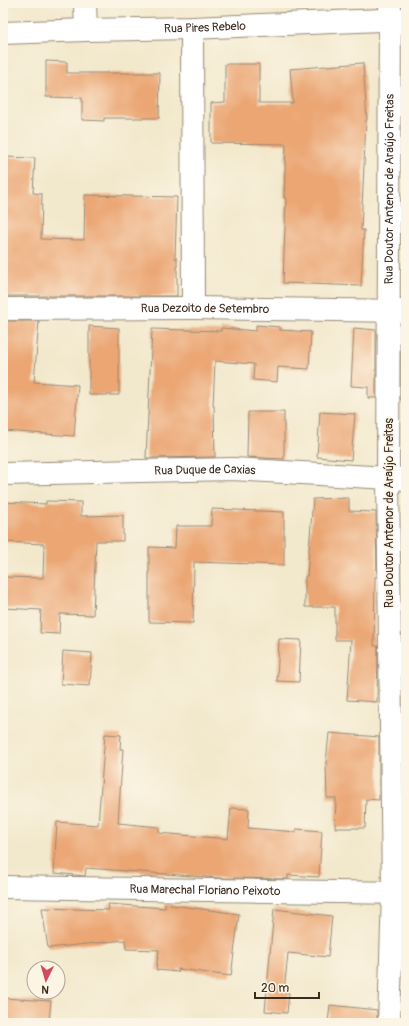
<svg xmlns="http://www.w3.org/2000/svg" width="409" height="1026" font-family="Pangolin,sans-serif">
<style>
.building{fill:#eba673}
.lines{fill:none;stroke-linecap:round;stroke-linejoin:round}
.minor-casing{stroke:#968975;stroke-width:24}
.minor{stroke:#fff;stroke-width:22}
.labels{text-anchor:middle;stroke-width:3;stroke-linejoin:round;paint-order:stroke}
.street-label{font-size:12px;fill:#3b2a1e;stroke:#fcf5e5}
</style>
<rect width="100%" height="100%" fill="#fcf5e5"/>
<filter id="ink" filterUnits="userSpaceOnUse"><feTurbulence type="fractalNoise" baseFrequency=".025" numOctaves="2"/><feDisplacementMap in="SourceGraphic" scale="8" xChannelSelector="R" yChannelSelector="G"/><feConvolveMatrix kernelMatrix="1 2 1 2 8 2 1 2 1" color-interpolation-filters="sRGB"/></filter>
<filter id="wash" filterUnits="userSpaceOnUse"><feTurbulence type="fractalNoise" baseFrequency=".012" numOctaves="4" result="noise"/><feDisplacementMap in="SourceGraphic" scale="16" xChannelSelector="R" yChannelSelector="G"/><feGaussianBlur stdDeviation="0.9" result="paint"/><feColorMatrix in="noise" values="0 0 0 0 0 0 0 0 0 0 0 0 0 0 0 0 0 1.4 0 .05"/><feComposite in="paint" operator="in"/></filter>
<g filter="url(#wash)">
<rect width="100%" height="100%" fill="#f2e8cc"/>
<g id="blocks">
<g class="building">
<polygon points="46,61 67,62 67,73 160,73 159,118 104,118 104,121 82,120 82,98 46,97"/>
<polygon points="363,63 367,120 366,120 361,230 364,230 361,286 283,283 286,198 284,198 286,144 211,143 211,103 225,102 225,64 259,64 259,103 293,103 290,69"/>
<polygon points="3,157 35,158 33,193 42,194 41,239 84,240 85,195 177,197 175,258 177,258 177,296 3,296"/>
<polygon points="3,321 39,321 34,382 78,385 74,436 3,431"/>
<polygon points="256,325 280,327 280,330 311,332 309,369 278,367 277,382 253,380 254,364 215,361 213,406 214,406 215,457 146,458 152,329 221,331 221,328 256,331"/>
<polygon points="89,326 119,328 119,395 89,395"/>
<polygon points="354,328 376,330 376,398 368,398 368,387 351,386"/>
<polygon points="401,331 406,332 406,400 401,400"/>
<polygon points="248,412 284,412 284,459 247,457"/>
<polygon points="320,412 355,414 351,460 317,457"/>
<polygon points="349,498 349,511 376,512 377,577 375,577 374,646 378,646 377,702 347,700 351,640 335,640 335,607 305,607 305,576 307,576 313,499"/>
<polygon points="46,501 81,502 81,516 123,515 123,541 96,541 93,615 60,614 59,634 40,633 41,610 3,608 3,577 43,578 44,544 3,542 3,502 46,504"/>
<polygon points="212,509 284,512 284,565 194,562 193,623 149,622 149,547 175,548 176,526 211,526"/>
<polygon points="279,639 301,640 299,682 277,681"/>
<polygon points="63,651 92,653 90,686 61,684"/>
<polygon points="329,733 379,737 379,800 366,799 365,828 335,828 336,798 327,798 326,763"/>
<polygon points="105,734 121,735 120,749 123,749 118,823 159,827 159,833 228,839 231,808 249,809 248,828 296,832 296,829 322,831 319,877 288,875 288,879 219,878 86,868 85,876 54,873 57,822 98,825"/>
<polygon points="108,904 165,908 165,904 239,914 231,976 178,969 179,972 156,970 159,950 126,949 125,940 48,948 42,908 109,910"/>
<polygon points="274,909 332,916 328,957 288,953 284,992 289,993 287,1013 265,1011"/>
<polygon points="3,998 51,1001 49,1023 3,1023"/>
<polygon points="330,1005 377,1010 377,1023 328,1023"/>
</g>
</g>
</g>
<g filter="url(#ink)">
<use href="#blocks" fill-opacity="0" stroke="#968975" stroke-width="1"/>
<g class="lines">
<defs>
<g id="minor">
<polyline points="85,3 86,30"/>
<polyline points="192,28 193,308"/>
<path id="s1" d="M3,33l83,-3 106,-2 214,-9"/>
<path id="s2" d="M3,309l190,-1 213,3"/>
<path id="s3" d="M3,474l230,-5 173,10"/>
<path id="s4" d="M3,887l403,6"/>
<path id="s5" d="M389,1023l4,-130 -5,-415 2,-475"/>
</g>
</defs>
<use href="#minor" class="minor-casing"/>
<use href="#minor" class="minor"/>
</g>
</g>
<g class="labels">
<g class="street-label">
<text dy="4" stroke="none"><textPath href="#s1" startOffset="202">Rua Pires Rebelo</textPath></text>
<text dy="4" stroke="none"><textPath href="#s5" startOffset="834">Rua Doutor Antenor de Araújo Freitas</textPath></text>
<text dy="4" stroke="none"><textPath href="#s2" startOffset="202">Rua Dezoito de Setembro</textPath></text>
<text dy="4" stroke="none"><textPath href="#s3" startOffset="202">Rua Duque de Caxias</textPath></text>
<text transform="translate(389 513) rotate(-90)" y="4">Rua Doutor Antenor de Araújo Freitas</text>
<text dy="4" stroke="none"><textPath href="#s4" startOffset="202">Rua Marechal Floriano Peixoto</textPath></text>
</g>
</g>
<rect width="409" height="1026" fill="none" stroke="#fcf5e5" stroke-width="16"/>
<g transform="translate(46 980) rotate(185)"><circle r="19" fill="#fcf5e5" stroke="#afa495"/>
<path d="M0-3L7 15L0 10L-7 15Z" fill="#d1495b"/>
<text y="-6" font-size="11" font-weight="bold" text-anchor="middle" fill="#3b2a1e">N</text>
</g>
<path d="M255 992v6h64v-6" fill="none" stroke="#3b2a1e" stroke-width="2"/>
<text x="261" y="992" font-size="12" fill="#3b2a1e" stroke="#fcf5e5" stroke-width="3" paint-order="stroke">20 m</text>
</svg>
